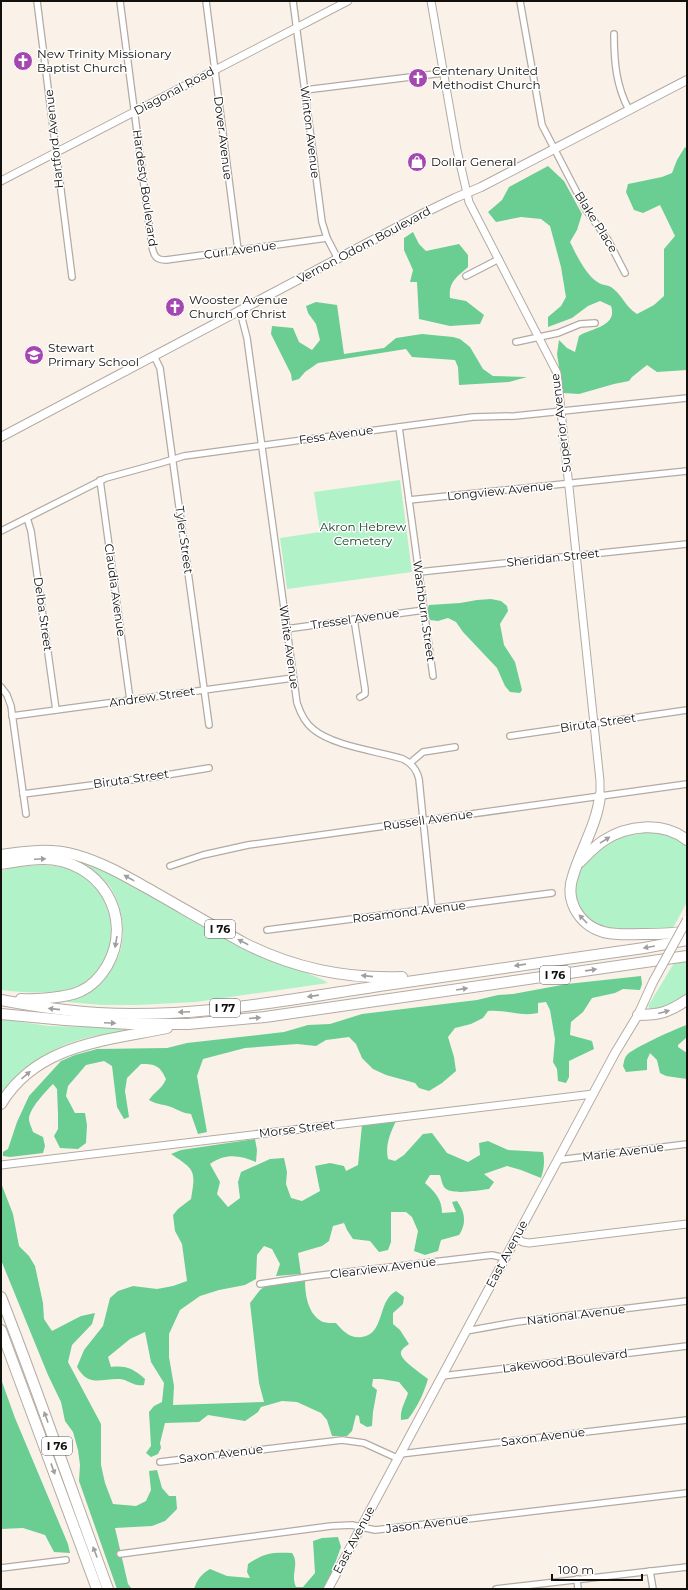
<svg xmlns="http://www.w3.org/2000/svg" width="688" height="1590" font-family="Montserrat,sans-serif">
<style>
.green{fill:#b2f2c8}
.forest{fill:#6acd91}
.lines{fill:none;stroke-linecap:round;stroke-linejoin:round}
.minor-casing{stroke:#b3aba3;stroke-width:8}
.tertiary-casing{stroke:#b3aba3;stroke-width:9}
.secondary-casing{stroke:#b3aba3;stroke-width:10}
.motorway-casing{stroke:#b3aba3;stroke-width:12}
.minor{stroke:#fff;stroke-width:5.5}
.tertiary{stroke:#fff;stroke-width:7}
.secondary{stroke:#fff;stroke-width:8}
.motorway{stroke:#fff;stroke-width:10}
.secondary-bridge-casing{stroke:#b3aba3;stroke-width:10;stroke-linecap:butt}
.secondary-bridge{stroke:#fff;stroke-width:8}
.oneway{fill:#a09f9e}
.labels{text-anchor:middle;stroke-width:3;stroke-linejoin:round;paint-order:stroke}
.shield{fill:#fff;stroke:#595856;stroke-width:1}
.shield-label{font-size:11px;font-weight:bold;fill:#12100d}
.poi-label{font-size:12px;fill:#12100d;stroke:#fff;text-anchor:start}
.street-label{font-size:12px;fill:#12100d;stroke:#fff}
.park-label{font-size:12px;fill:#184129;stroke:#fff}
</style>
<rect width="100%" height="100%" fill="#faf2e9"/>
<g class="green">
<polygon points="400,480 412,572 287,589 280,538 320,532 314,492"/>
<polygon points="659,831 679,839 687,845 687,902 672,930 618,932 595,925 578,908 574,888 581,867 590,855 621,835"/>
<path d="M72,858c27,8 52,22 77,37 34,19 68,40 103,57 12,6 73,26 76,31l-132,19 -58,3h-36l-35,-3v-2c8,-2 16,-5 23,-9 7,-3 13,-10 18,-17 20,-25 19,-58 3,-86 -9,-13 -26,-21 -39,-30z"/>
<path d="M42,865c13,1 27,2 38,9 41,25 43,93 -3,114 -4,2 -10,2 -15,3 -21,2 -40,2 -61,-1v-119l14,-4z"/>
<polygon points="687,961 687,995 664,1008 651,1011 648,1006 674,963"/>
<path d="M1,1019l48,7 80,2v2c-13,3 -26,4 -39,7 -36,8 -66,28 -89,57z"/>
</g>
<g class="forest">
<path d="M685,147l2,2v221l-30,2 -10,-7 -15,12 -3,4 -15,3 -35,10 -16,-1 -6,-39 2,-14 8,8 8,4 4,-16c11,-8 39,-9 32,-30l-11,-5 -12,5 -16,12 -24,9v-10l13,-11 5,-9 -5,-30 -11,-41 -9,-7 -20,-2 -25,5 -8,-10 14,-12 7,-13 39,-21 16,15 18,33 -5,16 -7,12c6,12 16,34 29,41 3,2 8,2 12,4 11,7 14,20 26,27l17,-9 10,-9v-47l11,-13 -15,-31 -17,8 -9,-3 -8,-18 2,-8 34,-7 10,-4 5,-13z"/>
<path d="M413,232l6,12 7,7 33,-7 9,11v12c-11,10 -20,15 -18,31l16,3 18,14 -4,9 -30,2 -31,-7 -2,-37h-7l3,-12 -9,-20v-12z"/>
<polygon points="316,302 337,305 344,354 384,348 396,338 422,334 453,337 460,339 470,347 483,369 493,376 527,377 509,382 459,385 458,367 455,360 412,357 406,349 318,363 305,372 299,379 292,381 291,374 271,334 272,326 293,328 299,342 312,350 320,340 316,324 308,313 306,306"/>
<polygon points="491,599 501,601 507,606 508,611 500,624 504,645 515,662 522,690 520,693 510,692 505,686 497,668 463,632 456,622 448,618 438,621 430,620 427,610 429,605 460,603 477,600"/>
<path d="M641,976l1,8 -2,6 -17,-1 -8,4 -23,5 -9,14 -12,10 -1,13 22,6 2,8 -25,12v16l-3,6 -8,-2 -1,-12 -4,-7 2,-23 -5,-29 -4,-8 -8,1v10c-16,4 -34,-4 -50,-2l-5,7 -12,6 -16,4 -7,9 6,20 2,14 -14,12 -13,8 -10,-3 -4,-5 -29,-8 -13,-6 -11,-11 -6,-14 -7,-7 -23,3 -10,6 -19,-2 -52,4 -42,11 -6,17 10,56 -9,2 -7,-20c-8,-1 -13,-4 -20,-7 -8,-3 -14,-2 -22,-7 5,-8 13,-11 17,-21 -6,-13 -10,-15 -25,-15l-14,14 -2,13 4,26 -5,2 -7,-12 -5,-41 -8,-5 -18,4 -18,21 -2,10 9,17h10l2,12 -1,18 -8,6 -18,-1 -6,-12 4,-7v-15l-1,-25 -4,-5c-7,7 -24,25 -24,35 0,4 3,9 4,13l10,5 2,9 -2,7 -33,4 -7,-1v-4l5,-3 9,-27 12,-26 32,-35 14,-6 22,-6 70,-1 20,-5 97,-11 24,-7 22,-1 32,-10 115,-14 21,-5 15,-1 54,-10z"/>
<path d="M687,1025v12l-9,8v2l9,6v26l-21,-3 -6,-3 -3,-13 -7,-7 -3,7v10l-21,2 -3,-6c1,-3 1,-8 4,-11 4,-6 52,-28 60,-30z"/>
<path d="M396,1121c-6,13 -11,24 -8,38l7,2 9,-6 19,-21 9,-1 15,20 21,9 12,-7 -1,-12 9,-2 20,9 35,2c2,9 1,17 -2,26l-20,-8 -14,-4 -23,8 10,8 -5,7c-10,1 -39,7 -45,-2 -2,-3 -3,-9 -4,-12h-10l-5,8c10,9 17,16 17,30l14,-1 -4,-10 5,-1c8,11 10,22 2,34l-18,5 -3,11 -13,4 -11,-4 4,-20 -6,-14 -6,-5h-15v30l-3,8 -9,2 -9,-11 -17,-2 -6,-9 -3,-7 -11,3 -4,15 -7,5 -24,7 3,21 -25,2 4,-12 -8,-15 -8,-3 -7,9 -1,24 -11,6 -26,5 -19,6 -20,14 -11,24v23l5,29 -1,19 91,-3 -5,-19 -9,-80 10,-13 5,-4 40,-6c0,15 3,35 18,42 3,1 9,1 13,1 7,8 14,16 26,14 23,-3 15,-36 34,-46l8,6 -1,7 -10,9v11l7,6 9,14c-3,2 -9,6 -8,10 1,7 21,20 27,25 -4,14 -11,29 -20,40l-7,1c-1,-11 4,-17 7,-27l-9,-11 -18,-3h-8l-1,7 5,4 -4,22 -1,14 -5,1 -7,-4 -1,-7 -3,-1 -4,16 -5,5h-15l-5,-16 -6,-7 -24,-11 -15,-1 -21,6 -3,5 -13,9 -37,-6 -9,7 -34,1 -5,20 1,5 -3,6 -7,3 -5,-4 5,-7 -2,-34 5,-6 8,-4 2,-19 -13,-21 -6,-30 -15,7 -22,18 3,10c15,-2 23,2 34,12l-1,6c-10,2 -15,-5 -24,-6 -18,-1 -31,9 -43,-12l7,-17 19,-24 7,-28 8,-7 15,-5 24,3 16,-3 14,-5 -5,-37 -7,-13 -2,-16 5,-6 13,-10c5,-29 4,-29 -20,-45l10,-4 74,-11 2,11 -1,12c-16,-7 -31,-9 -46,2l10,18 -3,12 11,13 12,-9 -2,-16 3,-10 29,-13 14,-1 3,14 -1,12 5,14 11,3 18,-10 -5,-25 15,-3 14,3 2,5 12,-6 4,-40z"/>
<polygon points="1,1183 13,1214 19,1246 29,1256 35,1266 43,1303 44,1319 52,1331 81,1316 95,1313 92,1324 72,1345 68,1362 101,1424 101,1465 105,1483 113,1504 136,1506 146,1501 151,1490 149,1471 157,1470 162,1488 169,1496 176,1496 177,1509 165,1521 152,1526 115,1528 128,1584 132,1589 117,1589 79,1481 80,1465 78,1450 73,1432 65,1421 61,1402 48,1375 1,1260"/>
<polygon points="1,1379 15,1418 68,1544 70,1553 54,1552 45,1535 23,1528 1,1529"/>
<path d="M338,1537l3,10 -12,33 -4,9h-131c3,-9 7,-15 16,-20l17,7 23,2 -3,-6 1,-8c16,-11 24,-12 44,-11 8,11 -2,21 4,34h7l12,-14 -2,-32 9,-3z"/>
</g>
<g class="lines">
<defs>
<g id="minor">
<polyline points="37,1 72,277"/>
<path d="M120,1l32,246c2,9 4,13 14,13l161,-22"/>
<polyline points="206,1 238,250"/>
<polyline points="293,1 322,222 327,238 338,259"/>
<polyline points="520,1 542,125 586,210 608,240 625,273"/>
<path d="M614,34c0,27 2,52 15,76"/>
<polyline points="305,90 443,73"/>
<polyline points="466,276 499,259"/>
<path d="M240,311l7,27 50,365c3,9 8,20 16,26 20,17 64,22 90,30 8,4 14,11 16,20l13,129"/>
<polyline points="516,342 558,333 580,324 595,323"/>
<polyline points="154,356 160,368 209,725"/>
<polyline points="399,427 433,676"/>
<polyline points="100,480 130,700"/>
<polyline points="409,500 687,471"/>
<polyline points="27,518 31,531 56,710"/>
<polyline points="1,531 106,478 161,463 184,456 473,417 515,416 687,398"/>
<polyline points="419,572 687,544"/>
<polyline points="354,619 365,689 365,694 360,697"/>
<polyline points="286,629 424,610"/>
<polyline points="1,687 7,695 11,706 26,814"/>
<polyline points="12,716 293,678"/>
<polyline points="510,736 687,710"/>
<polyline points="410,763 423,752 455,747"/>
<polyline points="23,794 154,777 209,768"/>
<polyline points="170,866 203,855 248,845 687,784"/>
<polyline points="267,930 552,893"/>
<polyline points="558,1160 687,1144"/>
<polyline points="260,1284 314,1276 492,1255 505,1258"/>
<polyline points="466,1331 516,1322 687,1301"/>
<polyline points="442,1376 687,1346"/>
<polyline points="400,1454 687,1420"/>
<polyline points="160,1462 342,1440 364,1443 397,1458"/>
<polyline points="120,1554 331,1526 352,1525 375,1530 687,1493"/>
<polyline points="1,1568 66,1560"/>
<polyline points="650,1571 653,1589"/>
<polyline points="577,1579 578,1589"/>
<polyline points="496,1589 687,1567"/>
</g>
<g id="tertiary">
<polyline points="431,1 457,150 469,202 557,373 600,781 600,796"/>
<polyline points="1,181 348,1"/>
<polyline points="1,1165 593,1094"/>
<polyline points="516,1238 523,1242 529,1243 687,1224"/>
</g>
<g id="secondary">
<polyline points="1,437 424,213 455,198 481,187 687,80"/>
<polyline points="328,1589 615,1053 638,1015 653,982"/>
</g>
<g id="motorway">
<path d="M600,796c-3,28 -19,53 -27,80 -4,11 -3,23 2,33 15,28 42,26 69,25 15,0 29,0 43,-3"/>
<path d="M1,855c25,-4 50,-7 75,0 25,7 48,20 71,33 32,18 64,37 97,55 49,25 104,36 158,34"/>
<path d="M580,862c7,-7 14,-15 23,-21 24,-16 60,-20 84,-1"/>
<path d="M1,864c14,-2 28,-5 42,-5 57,0 92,58 64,107 -6,10 -15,20 -26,25 -10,5 -22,6 -32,7 -10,1 -19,2 -28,1"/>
<path d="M1,1000c32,6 64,11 97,13 94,6 195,-14 288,-28 86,-13 172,-25 258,-37l43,-8"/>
<polyline points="1,1014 65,1020 130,1024 188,1024 265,1017 687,956"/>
<path d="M638,1015c22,0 31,-3 49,-15"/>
<path d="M1,1104c36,-60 104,-63 166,-76"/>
<path d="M1,1297c38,97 71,195 107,292"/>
<polyline points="1,1330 97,1589"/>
</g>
</defs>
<use href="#minor" class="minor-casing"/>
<use href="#tertiary" class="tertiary-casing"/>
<use href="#secondary" class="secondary-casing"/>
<use href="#motorway" class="motorway-casing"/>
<use href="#minor" class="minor"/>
<use href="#tertiary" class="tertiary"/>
<use href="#secondary" class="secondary"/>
<use href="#motorway" class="motorway"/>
<defs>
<polyline id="secondary-bridge" points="653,982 687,920"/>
</defs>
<use href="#secondary-bridge" class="secondary-bridge-casing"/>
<use href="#secondary-bridge" class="secondary-bridge"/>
</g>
<defs><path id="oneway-solid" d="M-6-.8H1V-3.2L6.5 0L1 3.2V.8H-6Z"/></defs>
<g class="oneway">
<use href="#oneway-solid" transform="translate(605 840) rotate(-32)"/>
<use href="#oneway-solid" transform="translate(40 859) rotate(-2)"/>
<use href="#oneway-solid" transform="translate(129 878) rotate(-151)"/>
<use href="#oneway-solid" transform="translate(583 919) rotate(-134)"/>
<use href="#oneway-solid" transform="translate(116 942) rotate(100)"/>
<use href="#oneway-solid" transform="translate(243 942) rotate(-152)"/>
<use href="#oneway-solid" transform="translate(649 947) rotate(170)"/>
<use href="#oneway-solid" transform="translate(520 965) rotate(172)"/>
<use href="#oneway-solid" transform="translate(591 970) rotate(-8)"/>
<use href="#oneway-solid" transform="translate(367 976) rotate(-174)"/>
<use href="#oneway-solid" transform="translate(462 989) rotate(-9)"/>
<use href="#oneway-solid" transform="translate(313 996) rotate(172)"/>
<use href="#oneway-solid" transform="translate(54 1009) rotate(-174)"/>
<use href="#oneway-solid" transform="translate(184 1012) rotate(177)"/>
<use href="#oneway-solid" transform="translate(664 1012) rotate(-15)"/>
<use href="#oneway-solid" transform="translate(255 1018) rotate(-5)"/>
<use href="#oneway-solid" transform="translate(110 1023) rotate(3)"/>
<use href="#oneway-solid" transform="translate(26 1075) rotate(-40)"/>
<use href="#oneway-solid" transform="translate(46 1417) rotate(-110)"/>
<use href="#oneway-solid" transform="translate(53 1469) rotate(70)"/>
<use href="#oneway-solid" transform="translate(95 1552) rotate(-111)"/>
</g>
<defs>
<symbol id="church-disc" viewBox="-11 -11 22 22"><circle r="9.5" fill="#a447b1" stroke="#fff"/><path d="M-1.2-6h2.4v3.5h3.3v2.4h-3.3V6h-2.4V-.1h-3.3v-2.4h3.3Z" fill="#fff"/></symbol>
<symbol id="shop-disc" viewBox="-11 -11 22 22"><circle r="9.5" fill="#a447b1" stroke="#fff"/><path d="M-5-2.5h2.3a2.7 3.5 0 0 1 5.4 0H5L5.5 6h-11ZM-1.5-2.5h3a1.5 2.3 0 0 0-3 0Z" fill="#fff"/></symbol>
<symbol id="school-disc" viewBox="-11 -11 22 22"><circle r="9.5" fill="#a447b1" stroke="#fff"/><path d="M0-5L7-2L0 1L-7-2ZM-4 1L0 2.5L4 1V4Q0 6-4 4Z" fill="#fff"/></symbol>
</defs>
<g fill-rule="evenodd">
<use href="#church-disc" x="12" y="50" width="22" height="22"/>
<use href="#church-disc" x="407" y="67" width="22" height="22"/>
<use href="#shop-disc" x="406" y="151" width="22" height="22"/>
<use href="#church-disc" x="164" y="296" width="22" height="22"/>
<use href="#school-disc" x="23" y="344" width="22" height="22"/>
</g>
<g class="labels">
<g class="shield">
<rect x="205" y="920" width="30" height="18" rx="3"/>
<rect x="540" y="966" width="30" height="18" rx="3"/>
<rect x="210" y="999" width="30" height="18" rx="3"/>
<rect x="42" y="1437" width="30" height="18" rx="3"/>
</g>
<g class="shield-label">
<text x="220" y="933">I 76</text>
<text x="555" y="979">I 76</text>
<text x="225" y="1012">I 77</text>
<text x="57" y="1450">I 76</text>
</g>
<g class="poi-label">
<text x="37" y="58">New Trinity Missionary<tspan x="37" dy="14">Baptist Church</tspan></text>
<text x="432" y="75">Centenary United<tspan x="432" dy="14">Methodist Church</tspan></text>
<text x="431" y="166">Dollar General</text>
<text x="189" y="304">Wooster Avenue<tspan x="189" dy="14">Church of Christ</tspan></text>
<text x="48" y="352">Stewart<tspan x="48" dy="14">Primary School</tspan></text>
</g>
<g class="street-label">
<text transform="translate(174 91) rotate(-28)" y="4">Diagonal Road</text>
<text transform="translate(310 132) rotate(83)" y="4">Winton Avenue</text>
<text transform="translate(223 138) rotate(83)" y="4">Dover Avenue</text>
<text transform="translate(54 139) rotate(-96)" y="4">Hartford Avenue</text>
<text transform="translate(145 188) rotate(82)" y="4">Hardesty Boulevard</text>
<text transform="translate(596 222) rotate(58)" y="4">Blake Place</text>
<text transform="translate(364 245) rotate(-28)" y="4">Vernon Odom Boulevard</text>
<text transform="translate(240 250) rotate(-8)" y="4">Curl Avenue</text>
<text transform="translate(561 423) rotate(-97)" y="4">Superior Avenue</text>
<text transform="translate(336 435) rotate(-8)" y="4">Fess Avenue</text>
<text transform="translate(500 491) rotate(-6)" y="4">Longview Avenue</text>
<text transform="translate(184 540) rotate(82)" y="4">Tyler Street</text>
<text transform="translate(553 558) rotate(-6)" y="4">Sheridan Street</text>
<text transform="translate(115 590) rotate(82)" y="4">Claudia Avenue</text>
<text transform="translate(424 611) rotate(82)" y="4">Washburn Street</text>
<text transform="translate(43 614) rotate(82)" y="4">Delba Street</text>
<text transform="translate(355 619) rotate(-8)" y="4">Tressel Avenue</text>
<text transform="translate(289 647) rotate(82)" y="4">White Avenue</text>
<text transform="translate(152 697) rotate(-8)" y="4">Andrew Street</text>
<text transform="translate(598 723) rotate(-8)" y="4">Biruta Street</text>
<text transform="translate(131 779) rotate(-8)" y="4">Biruta Street</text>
<text transform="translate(428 820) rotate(-8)" y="4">Russell Avenue</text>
<text transform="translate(409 912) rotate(-7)" y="4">Rosamond Avenue</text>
<text transform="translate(297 1129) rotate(-7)" y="4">Morse Street</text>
<text transform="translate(623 1152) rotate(-7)" y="4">Marie Avenue</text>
<text transform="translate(507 1254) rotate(-62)" y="4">East Avenue</text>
<text transform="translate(383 1268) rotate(-7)" y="4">Clearview Avenue</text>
<text transform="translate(576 1315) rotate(-7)" y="4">National Avenue</text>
<text transform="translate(565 1361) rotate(-7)" y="4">Lakewood Boulevard</text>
<text transform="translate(543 1437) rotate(-7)" y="4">Saxon Avenue</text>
<text transform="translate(221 1454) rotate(-7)" y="4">Saxon Avenue</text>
<text transform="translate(427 1524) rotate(-7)" y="4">Jason Avenue</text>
<text transform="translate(354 1540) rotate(-62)" y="4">East Avenue</text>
</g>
<g class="park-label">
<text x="363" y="531">Akron Hebrew<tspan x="363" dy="14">Cemetery</tspan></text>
</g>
</g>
<rect width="688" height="1590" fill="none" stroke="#12100d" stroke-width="4"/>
<path d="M552 1574v6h90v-6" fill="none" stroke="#12100d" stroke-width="2"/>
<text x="558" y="1574" font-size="12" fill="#12100d" stroke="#ffffff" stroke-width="3" paint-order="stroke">100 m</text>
</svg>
